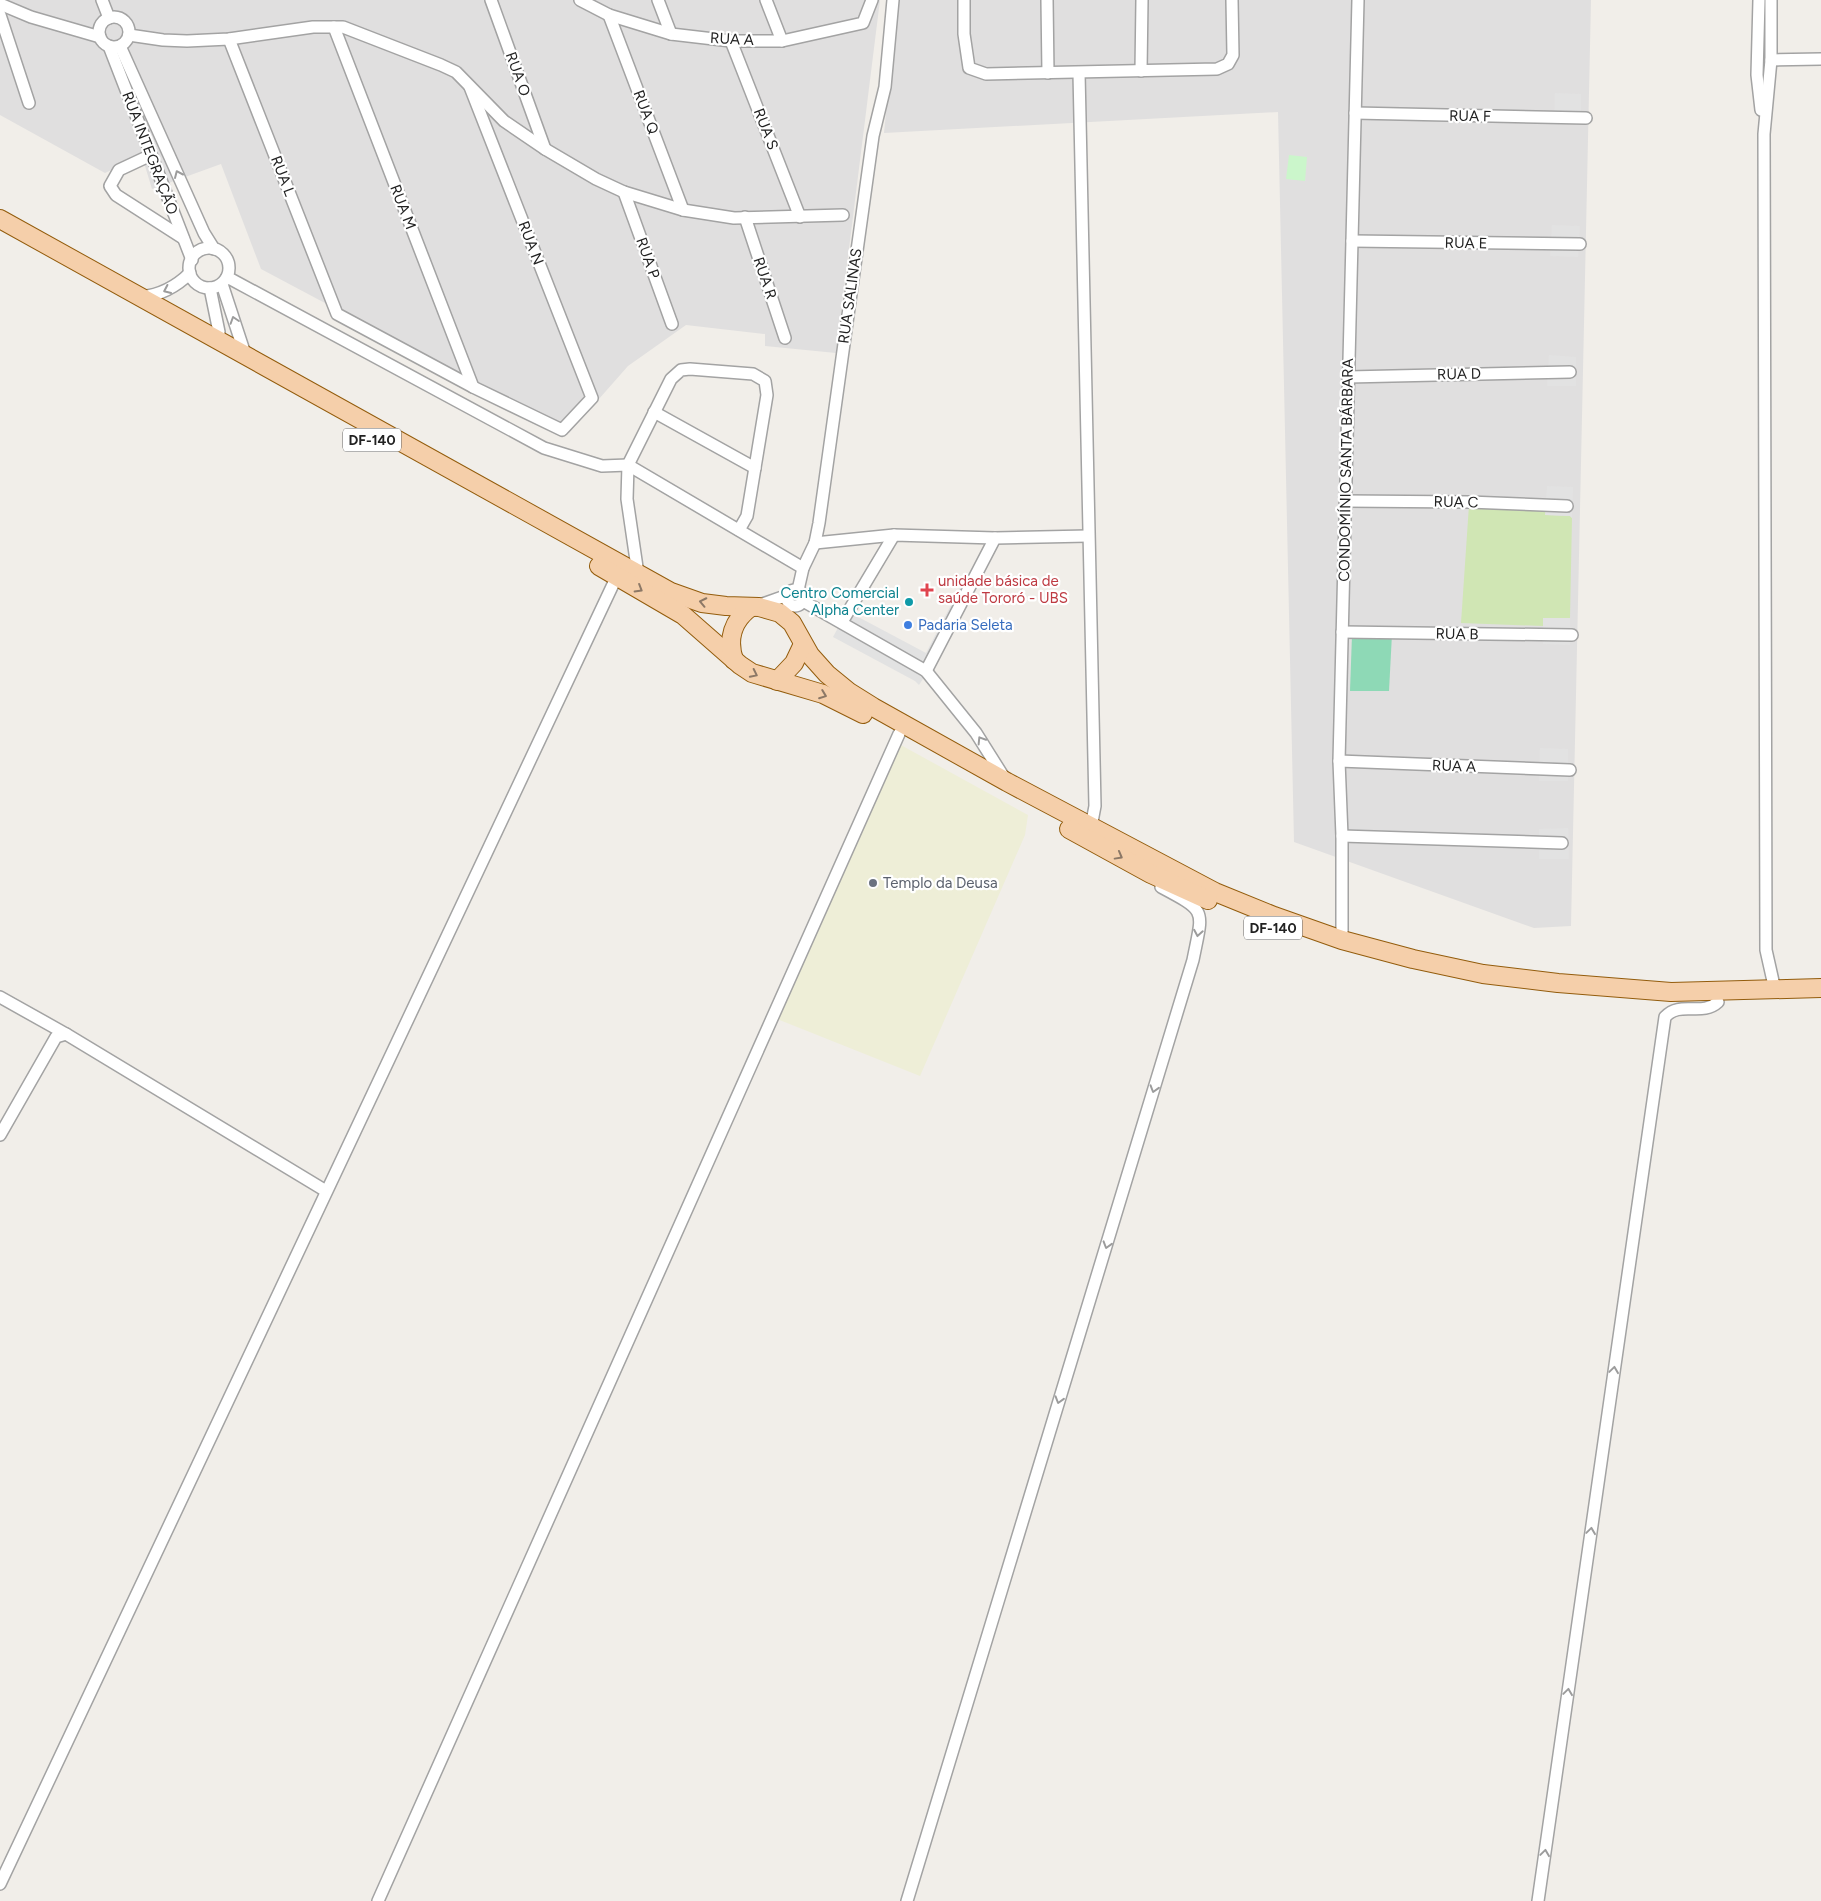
<svg xmlns="http://www.w3.org/2000/svg" width="1821" height="1901" font-family="Figtree,sans-serif">
<style>
.residential{fill:#e0dfdf}
.farmland{fill:#eeeed7}
.grass{fill:#d0e6b4}
.park{fill:#cbf6cb}
.pitch{fill:#8ed9b6}
.parking{fill:#e2e2e2}
.lines{fill:none;stroke-linecap:round;stroke-linejoin:round}
.street-casing{stroke:#a3a3a3;stroke-width:14}
.primary-casing{stroke:#935c0c;stroke-width:20}
.street{stroke:#fff;stroke-width:11}
.primary{stroke:#f5cfaa;stroke-width:18}
.oneway{stroke:#9c9c9c}
.oneway2{stroke:#8c7866}
.health-dot{fill:#e0444e;stroke:#fff;stroke-width:2}
.culture-dot{fill:#0f9aa8;stroke:#fff;stroke-width:2}
.shop-dot{fill:#3f7fe0;stroke:#fff;stroke-width:2}
.worship-dot{fill:#6b7280;stroke:#fff;stroke-width:2}
.labels{text-anchor:middle;stroke-width:4.5;stroke-linejoin:round;paint-order:stroke}
.shield{fill:#fff;stroke:#646464;stroke-width:1}
.shield-label{font-size:14px;font-weight:bold;fill:#222}
.street-label{font-size:15px;fill:#222;stroke:#fff}
.health-label{font-size:15px;fill:#be3a42;stroke:#fff;text-anchor:start}
.culture-label{font-size:15px;fill:#0d838f;stroke:#fff;text-anchor:end}
.shop-label{font-size:15px;fill:#366cbe;stroke:#fff;text-anchor:start}
.worship-label{font-size:15px;fill:#5b616d;stroke:#fff;text-anchor:start}
</style>
<rect width="100%" height="100%" fill="#f1eee9"/>
<g class="residential">
<polygon points="0,0 880,0 836,353 765,346 765,334 686,325 628,366 569,433 261,269 221,164 152,189 142,156 105,173 0,115"/>
<polygon points="897,0 1591,0 1571,926 1534,928 1294,842 1278,112 884,133"/>
</g>
<polygon class="farmland" points="899,744 1028,815 1025,835 920,1076 777,1019"/>
<polygon class="grass" points="1469,505 1546,507 1546,515 1570,516 1572,518 1570,618 1543,618 1543,626 1461,623"/>
<polygon class="park" points="1289,155 1307,157 1305,181 1286,179"/>
<polygon class="pitch" points="1392,634 1389,691 1350,691 1352,635"/>
<g class="parking">
<polygon points="1555,93 1581,94 1581,123 1554,123"/>
<polygon points="1552,225 1580,226 1578,257 1550,256"/>
<polygon points="1549,355 1576,357 1576,386 1547,386"/>
<polygon points="1547,486 1573,487 1572,518 1570,516 1545,515"/>
<polygon points="963,582 970,586 928,671 919,685 915,681 833,637 847,611 926,653"/>
<polygon points="1543,618 1570,618 1570,645 1543,644"/>
<polygon points="1540,748 1568,749 1568,781 1539,781"/>
<polygon points="1568,828 1569,859 1539,859 1539,829"/>
</g>
<g class="lines">
<defs>
<g id="street">
<polyline points="102,0 109,18"/>
<polyline points="491,0 545,149"/>
<polyline points="580,0 609,15 671,34 731,41 782,41 863,23 872,0"/>
<polyline points="658,0 671,34"/>
<polyline points="766,0 782,41"/>
<polyline points="964,0 964,34 969,68 986,74 1217,69 1228,64 1233,55 1232,0"/>
<polyline points="1047,0 1048,73"/>
<polyline points="1759,0 1757,75 1761,110"/>
<polyline points="1771,0 1771,60 1764,134 1766,950 1775,990"/>
<polyline points="0,4 31,17 100,37"/>
<polyline points="0,15 29,103"/>
<polyline points="609,15 683,210"/>
<circle cx="114" cy="32" r="15"/>
<polyline points="334,27 473,387"/>
<polyline points="129,35 163,40 187,41 229,39 313,27 343,27 441,65 456,72 504,121 545,149 596,179 624,192 683,210 734,218 843,215"/>
<polyline points="229,39 337,314 473,387 562,430 592,398 470,87"/>
<polyline points="731,41 800,217"/>
<polyline points="109,46 192,260"/>
<polyline points="120,46 204,233 214,249"/>
<polyline points="1771,60 1821,59"/>
<polyline points="1141,71 1142,0"/>
<polyline points="1079,73 1095,806 1091,827"/>
<polyline points="1355,113 1586,118"/>
<polyline points="151,155 119,170 110,186 116,195 183,238"/>
<polyline points="624,192 672,324"/>
<polyline points="745,217 785,338"/>
<polyline points="1352,241 1580,244"/>
<circle cx="209" cy="268" r="20"/>
<polyline points="227,277 544,448 602,466 628,465 803,568"/>
<polyline points="222,284 246,357"/>
<polyline points="210,288 219,332 218,342"/>
<path d="M141,297c20,-2 35,-10 49,-24"/>
<polyline points="1348,377 1570,372"/>
<polyline points="654,412 755,468"/>
<polyline points="1345,501 1469,502 1567,506"/>
<polyline points="815,543 894,535 995,538 1088,536"/>
<polyline points="638,574 627,499 628,465 671,379 681,370 690,369 753,374 765,381 767,395 747,516 739,530"/>
<circle cx="795" cy="598" r="8"/>
<polyline points="798,590 803,568 815,543 819,523 873,136 885,87 893,0"/>
<polyline points="803,601 926,671 976,733 1005,779"/>
<polyline points="757,606 788,595"/>
<polyline points="842,622 894,535"/>
<polyline points="1342,632 1572,635"/>
<polyline points="926,671 995,538"/>
<polyline points="1339,761 1570,770"/>
<polyline points="1342,836 1562,843"/>
<polyline points="1342,940 1342,836 1339,761 1358,0"/>
<polyline points="0,997 66,1034 326,1191"/>
<polyline points="0,1135 56,1037 66,1034"/>
<polyline points="0,1884 617,576"/>
<polyline points="378,1901 899,734"/>
<path d="M907,1901l286,-941c10,-51 15,-48 -32,-73"/>
<path d="M1538,1901l127,-884c15,-17 37,0 53,-15"/>
</g>
<g id="primary">
<polyline points="0,219 671,592 702,603 726,606 759,607 780,613 792,623 810,655 827,674 849,692 873,707 1007,782 1215,892 1274,916 1342,940 1413,959 1483,974 1558,983 1671,992 1821,988"/>
<polyline points="599,566 683,615 740,665 752,673 823,694 863,714"/>
<path d="M734,660c-7,-21 -1,-40 17,-53"/>
<polyline points="777,681 794,663 803,644"/>
<polyline points="1069,829 1151,874 1208,900"/>
</g>
</defs>
<use href="#street" class="street-casing"/>
<use href="#primary" class="primary-casing"/>
<use href="#street" class="street"/>
<use href="#primary" class="primary"/>
</g>
<defs><path id="oneway-chevron" d="M-2-3.5L2.5 0L-2 3.5" fill="none" stroke-width="1.6" stroke-linecap="round" stroke-linejoin="round" transform="scale(1.25)"/></defs>
<g class="oneway">
<use href="#oneway-chevron" transform="translate(178 174) rotate(-114)"/>
<use href="#oneway-chevron" transform="translate(167 290) rotate(155)"/>
<use href="#oneway-chevron" transform="translate(234 320) rotate(-108)"/>
<use href="#oneway-chevron" transform="translate(981 740) rotate(-122)"/>
<use href="#oneway-chevron" transform="translate(1198 933) rotate(100)"/>
<use href="#oneway-chevron" transform="translate(1154 1089) rotate(107)"/>
<use href="#oneway-chevron" transform="translate(1107 1245) rotate(107)"/>
<use href="#oneway-chevron" transform="translate(1614 1370) rotate(-82)"/>
<use href="#oneway-chevron" transform="translate(1059 1400) rotate(107)"/>
<use href="#oneway-chevron" transform="translate(1591 1531) rotate(-82)"/>
<use href="#oneway-chevron" transform="translate(1568 1692) rotate(-82)"/>
<use href="#oneway-chevron" transform="translate(1545 1853) rotate(-82)"/>
</g>
<g class="oneway2">
<use href="#oneway-chevron" transform="translate(639 589) rotate(31)"/>
<use href="#oneway-chevron" transform="translate(703 602) rotate(-168)"/>
<use href="#oneway-chevron" transform="translate(754 674) rotate(26)"/>
<use href="#oneway-chevron" transform="translate(823 695) rotate(21)"/>
<use href="#oneway-chevron" transform="translate(1119 856) rotate(29)"/>
</g>
<path class="health-dot" d="M924.5 582.5h5v5h5v5h-5v5h-5v-5h-5v-5h5z"/>
<circle class="culture-dot" cx="909" cy="602" r="5"/>
<circle class="shop-dot" cx="908" cy="625" r="5"/>
<circle class="worship-dot" cx="873" cy="883" r="5"/>
<g class="labels">
<g class="shield">
<rect x="343" y="428.5" width="58" height="23" rx="4"/>
<rect x="1244" y="916.5" width="58" height="23" rx="4"/>
</g>
<g class="shield-label">
<text x="372" y="445">DF-140</text>
<text x="1273" y="933">DF-140</text>
</g>
<g class="street-label">
<text transform="translate(732 39) rotate(3)" y="5">RUA A</text>
<text transform="translate(518 74) rotate(70)" y="5">RUA O</text>
<text transform="translate(646 112) rotate(69)" y="5">RUA Q</text>
<text transform="translate(1470 116) rotate(1)" y="5">RUA F</text>
<text transform="translate(766 129) rotate(69)" y="5">RUA S</text>
<text transform="translate(150 153) rotate(69)" y="5">RUA INTEGRAÇÃO</text>
<text transform="translate(283 176) rotate(69)" y="5">RUA L</text>
<text transform="translate(403 207) rotate(69)" y="5">RUA M</text>
<text transform="translate(531 243) rotate(69)" y="5">RUA N</text>
<text transform="translate(1466 243) rotate(1)" y="5">RUA E</text>
<text transform="translate(648 258) rotate(70)" y="5">RUA P</text>
<text transform="translate(765 278) rotate(71)" y="5">RUA R</text>
<text transform="translate(850 296) rotate(-82)" y="5">RUA SALINAS</text>
<text transform="translate(1459 374) rotate(-1)" y="5">RUA D</text>
<text transform="translate(1346 470) rotate(-89)" y="5">CONDOMÍNIO SANTA BÁRBARA</text>
<text transform="translate(1456 502) rotate(1)" y="5">RUA C</text>
<text transform="translate(1457 634) rotate(1)" y="5">RUA B</text>
<text transform="translate(1454 766) rotate(2)" y="5">RUA A</text>
</g>
<g class="health-label">
<text x="938" y="586">unidade básica de<tspan x="938" dy="17">saúde Tororó - UBS</tspan></text>
</g>
<g class="culture-label">
<text x="899" y="598">Centro Comercial<tspan x="899" dy="17">Alpha Center</tspan></text>
</g>
<g class="shop-label">
<text x="918" y="630">Padaria Seleta</text>
</g>
<g class="worship-label">
<text x="883" y="888">Templo da Deusa</text>
</g>
</g>
</svg>
